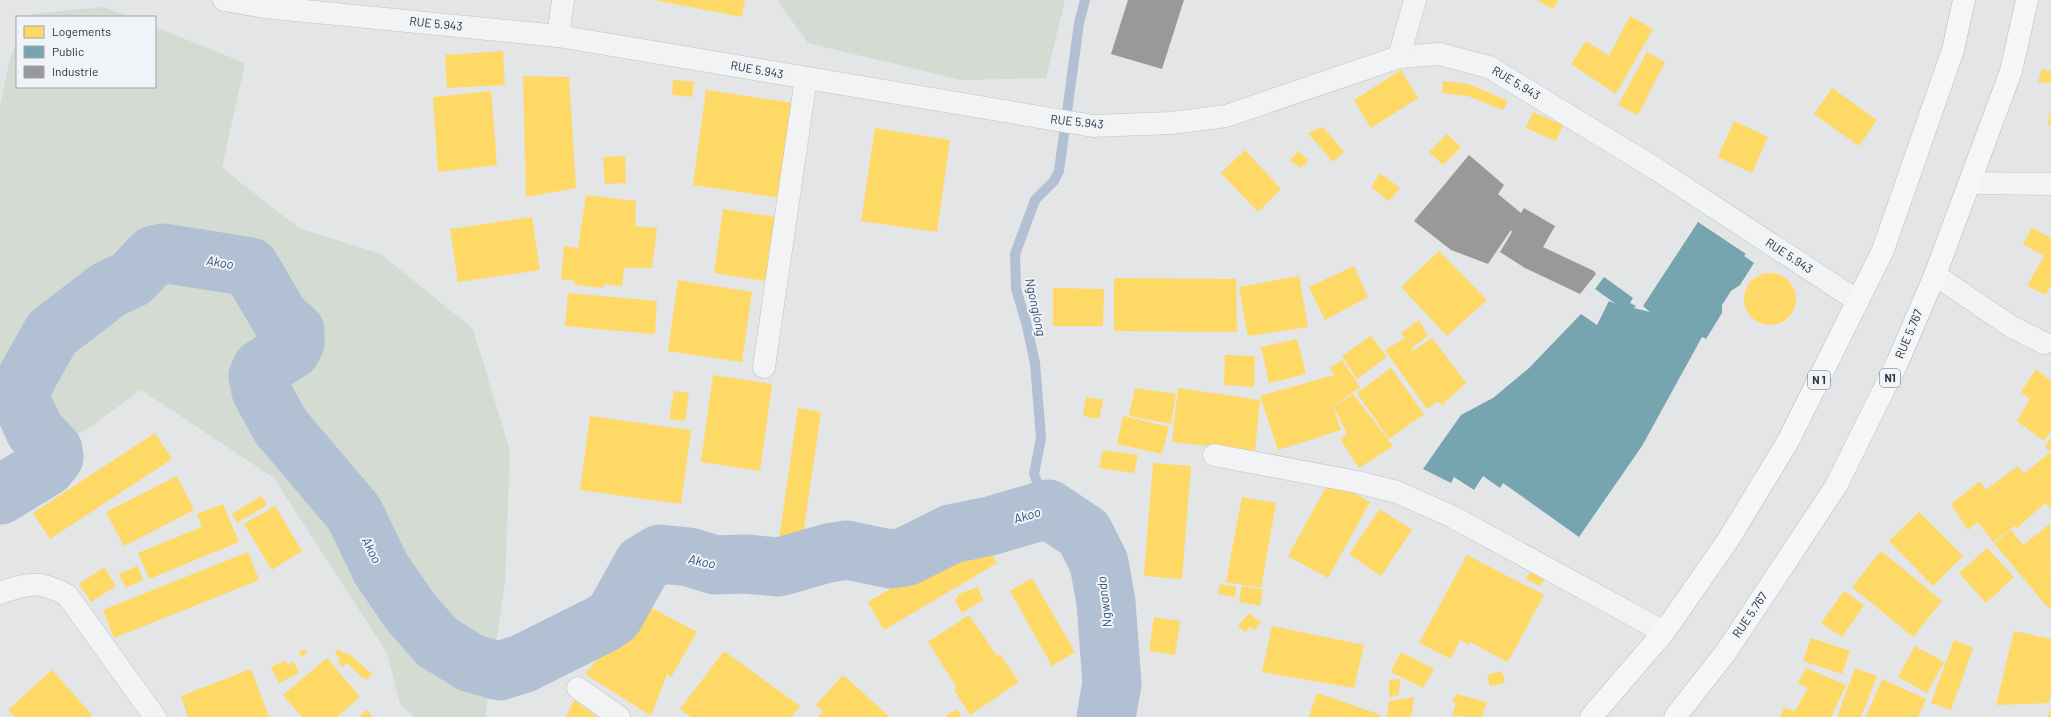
<svg xmlns="http://www.w3.org/2000/svg" width="2051" height="717" font-family="Barlow,sans-serif">
<style>
.green{fill:#d3dbd3}
.homes{fill:#ffd966}
.public{fill:#76a5af}
.industry{fill:#999}
.lines{fill:none;stroke-linecap:round;stroke-linejoin:round}
.stream{stroke:#b1c0d2;stroke-width:10}
.river{stroke:#b1c0d2;stroke-width:59}
.street-casing{stroke:#c1c3c5;stroke-width:23}
.highway-casing{stroke:#b5b8bc;stroke-width:23}
.street{stroke:#f1f3f4;stroke-width:22}
.highway{stroke:#f6f6f6;stroke-width:22}
.labels{text-anchor:middle;stroke-width:4;stroke-linejoin:round;paint-order:stroke}
.shield{fill:#f0f3f7;stroke:#656b78;stroke-width:1}
.shield-label{font-size:11px;font-weight:bold;fill:#293141}
.street-label{font-size:12px;fill:#293141;stroke:#f0f3f7}
.water-label{font-size:13px;font-style:italic;fill:#344e74;stroke:#f0f3f7}
</style>
<rect width="100%" height="100%" fill="#e3e5e7"/>
<g class="green">
<polygon points="779,0 1065,0 1046,78 961,80 808,43 779,3"/>
<polygon points="104,7 129,17 30,17 32,14"/>
<polygon points="155,27 245,63 222,168 299,228 381,254 473,329 510,451 505,583 485,717 414,717 400,704 387,653 274,478 141,390 83,432 15,448 0,420 0,106 10,58 17,43 17,87 155,87"/>
</g>
<g class="homes">
<polygon points="654,0 745,0 742,17"/>
<polygon points="1537,0 1558,0 1553,9"/>
<polygon points="1630,16 1653,29 1616,94 1571,64 1586,41 1609,56"/>
<polygon points="503,51 505,85 447,88 445,55"/>
<polygon points="1647,52 1665,62 1638,115 1618,105"/>
<polygon points="2042,69 2051,71 2051,83 2038,82"/>
<polygon points="1401,70 1418,98 1371,128 1354,100"/>
<polygon points="523,76 569,77 576,188 526,197"/>
<polygon points="673,80 694,82 692,97 672,95"/>
<polygon points="1443,81 1469,84 1508,101 1503,110 1468,96 1442,93"/>
<polygon points="1832,88 1877,120 1859,146 1814,114"/>
<polygon points="706,90 795,103 781,198 693,185"/>
<polygon points="491,91 497,165 438,172 433,97"/>
<polygon points="2050,109 2051,125 2048,125"/>
<polygon points="1533,112 1563,125 1556,141 1526,128"/>
<polygon points="1734,121 1768,137 1752,173 1718,157"/>
<polygon points="1323,127 1344,152 1333,162 1308,133"/>
<polygon points="875,128 950,140 937,232 861,221"/>
<polygon points="1447,134 1461,147 1443,165 1429,152"/>
<polygon points="1245,150 1281,189 1258,212 1221,173"/>
<polygon points="1298,151 1309,160 1301,168 1290,160"/>
<polygon points="625,156 626,183 605,184 603,157"/>
<polygon points="1380,173 1400,188 1389,201 1371,187"/>
<polygon points="586,195 636,201 635,226 657,228 652,268 624,268 622,286 604,284 603,288 575,285 575,281 561,279 564,246 578,248"/>
<polygon points="723,209 783,218 773,282 714,273"/>
<polygon points="532,217 540,270 458,282 450,229"/>
<polygon points="2032,228 2051,238 2051,285 2046,295 2027,286 2044,256 2023,244"/>
<polygon points="1439,251 1487,300 1447,336 1401,287"/>
<polygon points="1354,266 1368,297 1325,320 1309,287"/>
<circle cx="1770" cy="299" r="26"/>
<polygon points="1299,276 1308,327 1248,336 1239,287"/>
<polygon points="1114,278 1236,279 1237,332 1114,331"/>
<polygon points="678,280 752,292 742,362 668,351"/>
<polygon points="1053,288 1104,289 1103,326 1053,326"/>
<polygon points="568,293 657,301 655,334 565,326"/>
<polygon points="1419,320 1428,336 1411,348 1413,351 1432,338 1466,383 1442,405 1438,401 1427,409 1385,350 1405,338 1401,333"/>
<polygon points="1371,336 1387,357 1357,379 1342,356"/>
<polygon points="1297,339 1306,374 1269,383 1261,347"/>
<polygon points="1225,355 1255,356 1254,387 1224,385"/>
<polygon points="1342,360 1360,387 1333,407 1341,430 1278,450 1260,396 1334,375 1330,368"/>
<polygon points="1391,368 1424,414 1389,439 1357,393"/>
<polygon points="2036,369 2051,381 2051,431 2044,441 2017,421 2030,399 2021,392"/>
<polygon points="713,375 772,384 760,471 701,462"/>
<polygon points="1135,388 1176,394 1171,424 1129,416"/>
<polygon points="1178,388 1260,400 1255,451 1172,442"/>
<polygon points="674,391 689,393 685,421 669,419"/>
<polygon points="1353,394 1393,446 1359,468 1340,439 1347,434 1334,407"/>
<polygon points="1086,397 1103,400 1099,419 1083,416"/>
<polygon points="798,408 821,412 802,542 779,539"/>
<polygon points="590,416 691,430 681,504 580,490"/>
<polygon points="1123,416 1169,427 1162,454 1117,444"/>
<polygon points="155,433 172,459 50,539 33,513"/>
<polygon points="2051,438 2051,453 2045,446"/>
<polygon points="1103,450 1138,455 1134,473 1099,468"/>
<polygon points="2049,453 2051,455 2051,509 2045,503 2017,528 2015,526 1993,542 1978,522 1968,530 1951,504 1980,481 1986,490 2018,466 2024,474"/>
<polygon points="1153,463 1191,466 1182,579 1144,576"/>
<polygon points="177,476 194,510 124,546 106,512"/>
<polygon points="1330,480 1370,502 1328,578 1288,556"/>
<polygon points="261,496 267,505 237,523 232,514"/>
<polygon points="1242,497 1276,503 1261,588 1226,582"/>
<polygon points="223,504 239,542 149,579 138,553 202,527 197,514"/>
<polygon points="275,506 302,551 272,570 244,524"/>
<polygon points="1380,509 1412,530 1381,576 1349,554"/>
<polygon points="1919,512 1963,556 1933,586 1889,541"/>
<polygon points="2050,524 2051,607 2049,609 1994,543 2011,530 2023,545"/>
<polygon points="980,536 997,563 884,630 868,602"/>
<polygon points="1987,548 2014,577 1986,603 1959,573"/>
<polygon points="1881,551 1942,601 1913,637 1852,587"/>
<polygon points="248,552 259,580 114,638 103,610"/>
<polygon points="1467,555 1544,595 1508,662 1470,642 1469,645 1460,640 1451,659 1419,643"/>
<polygon points="137,566 143,580 126,588 119,574"/>
<polygon points="104,567 116,586 91,602 79,584"/>
<polygon points="1530,571 1545,578 1540,586 1526,579"/>
<polygon points="1032,578 1075,652 1052,666 1010,591"/>
<polygon points="1220,584 1236,587 1235,597 1218,594"/>
<polygon points="1242,586 1263,590 1260,606 1239,602"/>
<polygon points="978,587 983,600 962,613 955,600 959,594"/>
<polygon points="1844,591 1864,605 1842,637 1821,623"/>
<polygon points="644,604 697,632 671,677 667,674 651,716 585,674"/>
<polygon points="1249,613 1261,623 1254,630 1250,627 1245,632 1238,626"/>
<polygon points="969,615 997,656 1000,654 1019,682 970,715 954,690 957,688 928,642"/>
<polygon points="1154,617 1180,621 1175,655 1149,651"/>
<polygon points="1272,626 1364,645 1354,688 1262,672"/>
<polygon points="2014,631 2051,639 2051,694 2049,703 1996,705"/>
<polygon points="1811,638 1850,651 1842,674 1803,661"/>
<polygon points="1954,640 1973,648 1951,710 1931,703"/>
<polygon points="1915,646 1944,662 1927,693 1898,677"/>
<polygon points="305,649 307,653 301,657 299,652"/>
<polygon points="338,649 347,655 348,653 372,674 367,679 363,678 347,663 343,667 340,665 338,661 340,658 335,654"/>
<polygon points="724,651 800,706 791,717 691,717 680,709"/>
<polygon points="1401,652 1434,669 1423,688 1391,672"/>
<polygon points="327,658 360,697 337,717 302,717 283,695"/>
<polygon points="286,660 287,665 294,662 299,673 279,683 271,667"/>
<polygon points="1806,668 1846,685 1831,717 1780,717 1784,708 1795,711 1808,688 1798,683"/>
<polygon points="1855,668 1877,676 1861,717 1837,717"/>
<polygon points="251,669 269,717 188,717 181,696"/>
<polygon points="52,670 92,715 89,717 15,717 8,710"/>
<polygon points="1502,671 1505,683 1490,686 1487,675"/>
<polygon points="843,675 890,717 818,717 823,711 816,705"/>
<polygon points="1400,679 1399,695 1389,697 1389,680"/>
<polygon points="1882,679 1926,699 1918,717 1866,717"/>
<polygon points="1317,693 1381,715 1380,717 1309,717"/>
<polygon points="1456,694 1487,702 1482,717 1452,716 1456,703 1452,702"/>
<polygon points="1414,697 1411,717 1387,717 1389,701"/>
<polygon points="574,700 598,717 566,717"/>
<polygon points="956,709 962,717 945,717"/>
<polygon points="2050,709 2051,717 2047,717"/>
<polygon points="367,710 373,717 359,717"/>
</g>
<polygon class="public" points="1698,222 1746,254 1744,256 1754,263 1740,285 1731,291 1722,305 1722,313 1706,339 1702,337 1642,446 1579,537 1503,483 1500,488 1483,476 1474,490 1454,477 1451,483 1423,469 1461,415 1493,398 1529,368 1581,314 1597,325 1609,301 1616,304 1595,289 1604,277 1633,298 1630,303 1636,306 1634,308 1650,312 1643,306"/>
<g class="industry">
<polygon points="1128,0 1184,0 1162,69 1111,54"/>
<polygon points="1469,155 1504,185 1498,194 1521,213 1524,208 1555,226 1543,247 1594,271 1596,274 1580,294 1525,268 1500,252 1512,232 1511,230 1488,264 1451,250 1414,221"/>
</g>
<g class="lines">
<polyline class="stream" points="1048,509 1034,474 1041,438 1035,363 1026,322 1016,289 1015,254 1035,200 1054,181 1059,171 1079,23 1085,0"/>
<polyline class="river" points="0,495 46,467 54,457 53,450 35,431 23,405 21,388 52,333 108,290 131,279 154,255 163,253 250,267 280,318 295,331 295,343 291,350 262,368 258,376 261,391 281,427 354,513 381,569 410,611 437,642 471,663 499,671 522,664 604,623 614,616 643,564 660,554 689,557 715,565 745,564 779,567 828,553 847,550 890,559 905,557 951,534 990,526 1048,509 1084,533 1099,563 1106,602 1112,684 1106,717"/>
<defs>
<g id="street">
<polyline points="224,0 265,7 558,36 1093,126 1172,123 1226,116 1399,57 1439,54 1489,67 1656,169 1858,301"/>
<polyline points="558,36 563,0"/>
<polyline points="1399,57 1415,0"/>
<polyline points="1970,183 2051,184"/>
<polyline points="1935,275 2012,327 2044,343"/>
<polyline points="764,367 806,78"/>
<polyline points="1214,455 1357,482 1397,492 1453,517 1664,632"/>
<path d="M0,593c29,-10 38,-13 67,2l88,122"/>
<polyline points="578,688 619,717"/>
</g>
<g id="highway">
<polyline points="1591,717 1664,632 1728,540 1787,443 1883,250 1953,50 1964,0"/>
<polyline points="1675,717 1726,652 1836,486 1898,361 1935,275 2011,71 2027,0"/>
</g>
</defs>
<use href="#street" class="street-casing"/>
<use href="#highway" class="highway-casing"/>
<use href="#street" class="street"/>
<use href="#highway" class="highway"/>
</g>
<g class="labels">
<g class="shield">
<rect x="1880" y="369" width="20" height="18" rx="3"/>
<rect x="1808" y="371" width="22" height="18" rx="3"/>
</g>
<g class="shield-label">
<text x="1890" y="382">N1</text>
<text x="1819" y="384">N 1</text>
</g>
<g class="street-label">
<text transform="translate(436 24) rotate(6)" y="4">RUE 5.943</text>
<text transform="translate(757 70) rotate(10)" y="4">RUE 5.943</text>
<text transform="translate(1516 83) rotate(31)" y="4">RUE 5.943</text>
<text transform="translate(1077 122) rotate(6)" y="4">RUE 5.943</text>
<text transform="translate(1789 256) rotate(33)" y="4">RUE 5.943</text>
<text transform="translate(1909 334) rotate(-67)" y="4">RUE 5.767</text>
<text transform="translate(1750 615) rotate(-56)" y="4">RUE 5.767</text>
</g>
<g class="water-label">
<text transform="translate(220 262) rotate(9)" y="5">Akoo</text>
<text transform="translate(1036 307) rotate(78)" y="5">Ngonglong</text>
<text transform="translate(1027 515) rotate(-17)" y="5">Akoo</text>
<text transform="translate(372 550) rotate(64)" y="5">Akoo</text>
<text transform="translate(702 561) rotate(12)" y="5">Akoo</text>
<text transform="translate(1104 602) rotate(-97)" y="5">Ngwando</text>
</g>
</g>
<rect x="16" y="16" width="140" height="72" fill="#f0f3f7" stroke="#a0a5ae"/>
<rect x="24" y="26" width="20" height="12" fill="#ffd966" stroke="#a0a5ae"/>
<text x="52" y="36" font-size="12" fill="#293141">Logements</text>
<rect x="24" y="46" width="20" height="12" fill="#76a5af" stroke="#a0a5ae"/>
<text x="52" y="56" font-size="12" fill="#293141">Public</text>
<rect x="24" y="66" width="20" height="12" fill="#999999" stroke="#a0a5ae"/>
<text x="52" y="76" font-size="12" fill="#293141">Industrie</text>
</svg>
